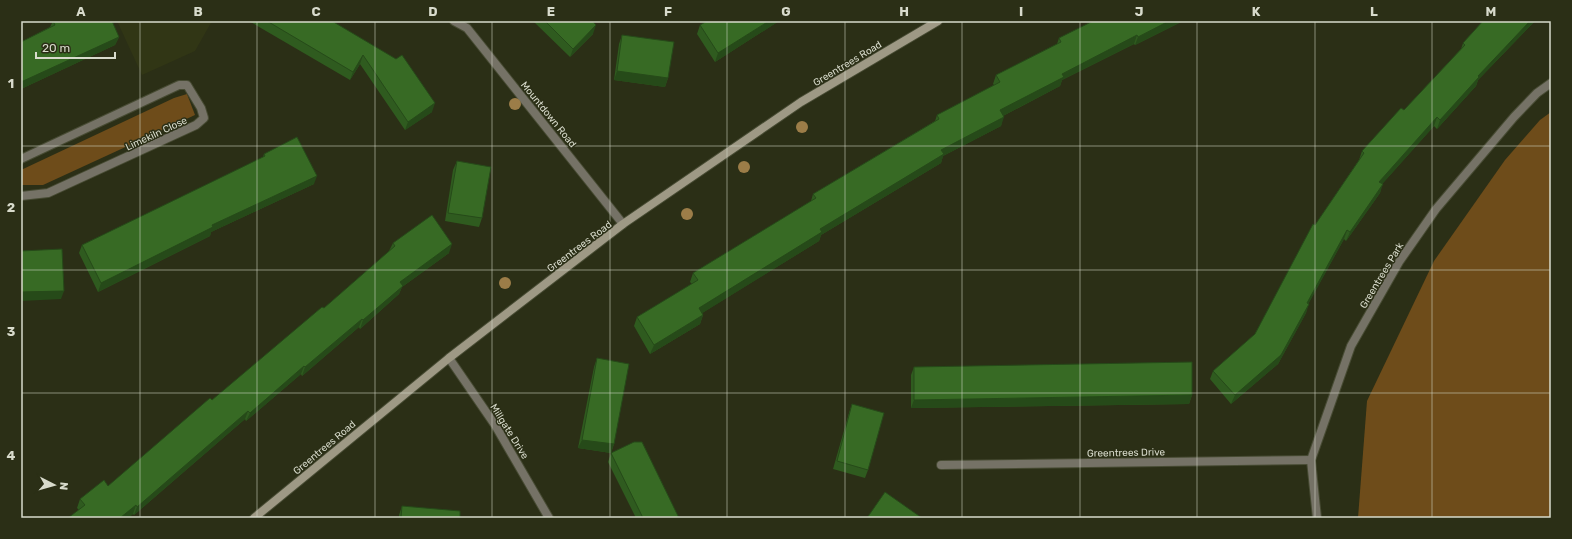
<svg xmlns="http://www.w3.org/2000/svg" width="1572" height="539" font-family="Rubik,sans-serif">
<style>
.built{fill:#313615}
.green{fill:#6e4c1a}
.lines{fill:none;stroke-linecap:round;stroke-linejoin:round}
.minor-casing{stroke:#474b33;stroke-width:10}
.secondary-casing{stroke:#474b33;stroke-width:10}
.minor{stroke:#757266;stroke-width:8}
.secondary{stroke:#9e9985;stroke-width:8}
.tree{fill:#9c7d48}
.wall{fill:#2f5b1f}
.shaded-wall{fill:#264a19}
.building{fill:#376a24;stroke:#264a19}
.grid{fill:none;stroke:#d8dbcc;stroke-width:1;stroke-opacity:0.55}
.labels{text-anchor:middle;stroke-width:3;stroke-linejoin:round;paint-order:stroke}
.street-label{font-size:10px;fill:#d8dbcc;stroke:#2b2f16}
.neatline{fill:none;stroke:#d8dbcc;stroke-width:1.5}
.grid-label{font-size:13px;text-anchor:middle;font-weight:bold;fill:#d8dbcc}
</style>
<rect width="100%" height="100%" fill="#2b2f16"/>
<polygon class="built" points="117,21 212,21 195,51 142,75"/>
<g class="green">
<polygon points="187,94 195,115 43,185 21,185 21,170 174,98"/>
<polygon points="1551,112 1551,518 1358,518 1367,401 1434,261 1505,160 1540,120"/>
</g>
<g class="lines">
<defs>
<g id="minor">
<polyline points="454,21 467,28 623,224"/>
<polyline points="21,159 179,85 187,85 201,108 204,118 196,125 48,193 21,196"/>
<polyline points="449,358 495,425 549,518"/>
<polyline points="941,465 1311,460"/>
<polyline points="1317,518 1311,460 1351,346 1399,262 1436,209 1514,117 1537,93 1551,83"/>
</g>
<polyline id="secondary" points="254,518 449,358 623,224 801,102 938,21"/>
</defs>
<use href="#minor" class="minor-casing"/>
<use href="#secondary" class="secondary-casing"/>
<use href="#minor" class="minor"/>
<use href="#secondary" class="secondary"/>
</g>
<g class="tree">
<circle cx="515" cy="104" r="6"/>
<circle cx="802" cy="127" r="6"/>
<circle cx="744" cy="167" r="6"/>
<circle cx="687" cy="214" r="6"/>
<circle cx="505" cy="283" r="6"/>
</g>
<g class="wall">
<polygon points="53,21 119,37 115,45 21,89 21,42 50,27"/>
<polygon points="249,21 332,21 432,112 405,130 360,64 350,80"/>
<polygon points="533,21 592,21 593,34 570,57"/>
<polygon points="779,21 715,62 697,34 700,25"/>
<polygon points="1183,21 1135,45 1134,44 1062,80 1060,86 1003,116 1001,126 943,156 941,163 821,235 819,241 702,313 703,315 700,324 650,354 634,326 637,317 692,284 690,282 693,273 811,201 813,194 935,121 937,115 994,85 993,84 996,75 1057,44 1059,38"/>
<polygon points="1483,21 1535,21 1534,22 1478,80 1476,86 1437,129 1434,126 1382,184 1380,193 1346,241 1344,239 1308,304 1306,313 1278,364 1231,404 1210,379 1213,371 1255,334 1315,225 1359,160 1362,151 1404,110 1461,49 1463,43"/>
<polygon points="622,35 668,78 665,87 614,80 619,44"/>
<polygon points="264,154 314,184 211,232 210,236 98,292 79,253 82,245 263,157"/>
<polygon points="457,161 482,218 479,227 445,221 453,170"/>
<polygon points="393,243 449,253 402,287 399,294 360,329 359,327 302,376 301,374 246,421 245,419 134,515 133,514 128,518 68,518 79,510 77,508 80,499 108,486 212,400 324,308 389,251"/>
<polygon points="597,358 614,444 611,453 578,448 594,367"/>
<polygon points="914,367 1192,395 1189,404 911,408 911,375"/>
<polygon points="852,404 868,470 865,478 833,469 849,413"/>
<polygon points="611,453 679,518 636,518 608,462"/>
<polygon points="402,506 460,518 399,518 399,515"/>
</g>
<g class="shaded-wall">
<polygon points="769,21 779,21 715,62 718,53"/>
<polygon points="1169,21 1183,21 1135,45 1138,37"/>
<polygon points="1530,21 1535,21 1534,22 1478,80 1476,86 1437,129 1440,120 1478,76"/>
<polygon points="596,25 593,34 570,57 573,49"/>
<polygon points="1137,35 1134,44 1062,80 1060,86 997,119 1000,110 1062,74"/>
<polygon points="119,37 115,45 21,89 21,82"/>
<polygon points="363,55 360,64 350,80 353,72"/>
<polygon points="617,71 668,78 665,87 614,80"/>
<polygon points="435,103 432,112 405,130 408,122"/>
<polygon points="1004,117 1001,126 943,156 941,163 821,235 819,241 696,317 699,308 941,150"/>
<polygon points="1437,117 1434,126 1376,191 1379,182"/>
<polygon points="317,176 314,184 211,232 210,236 98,292 101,283 212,225"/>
<polygon points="1383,184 1380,193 1346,241 1350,232"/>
<polygon points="1347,230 1344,239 1304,312 1307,303"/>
<polygon points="452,244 449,253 402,287 399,294 360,329 363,320 400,282"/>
<polygon points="64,291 61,299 21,301 21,292"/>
<polygon points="1309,304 1306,313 1278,364 1231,404 1235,395"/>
<polygon points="703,315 700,324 650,354 654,345"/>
<polygon points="362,319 359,327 302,376 305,367"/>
<polygon points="304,366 301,374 246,421 250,413"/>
<polygon points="1192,395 1189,404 911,408 914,400"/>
<polygon points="248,411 245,419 134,515 137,507"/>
<polygon points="582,440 614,444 611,453 578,448"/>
<polygon points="136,505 133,514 128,518 120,518"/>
</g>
<g class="building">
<polygon points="53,21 112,21 119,37 21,82 21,42 55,25"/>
<polygon points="267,21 332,21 396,59 402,55 435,103 408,122 363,55 353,72"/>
<polygon points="545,21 592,21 596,25 573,49"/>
<polygon points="707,21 769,21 718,53 700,25"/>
<polygon points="1093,21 1169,21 1138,37 1137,35 1062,74 1064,77 1000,110 1004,117 941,150 944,154 820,229 822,232 699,308 703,315 654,345 637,317 698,280 693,273 816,198 813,194 939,119 937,115 1000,82 996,75 1061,42 1059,38"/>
<polygon points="1483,21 1530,21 1478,76 1479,77 1440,120 1437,117 1379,182 1383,184 1350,232 1347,230 1307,303 1309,304 1281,355 1235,395 1213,371 1255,334 1313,224 1315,225 1364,153 1362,151 1401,108 1404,110 1465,45 1463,43"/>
<polygon points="622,35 674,42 668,78 617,71"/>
<polygon points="297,137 317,176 212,225 213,227 101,283 82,245 265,156 264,154"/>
<polygon points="457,161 491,167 482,218 448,213"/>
<polygon points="432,215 452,244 400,282 403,286 363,320 362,319 305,367 304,366 250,413 248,411 137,507 136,505 120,518 68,518 85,505 80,499 104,480 108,486 210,398 212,400 322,307 324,308 395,246 393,243"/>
<polygon points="62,249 64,291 21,292 21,251"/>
<polygon points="597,358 629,364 614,444 582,440"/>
<polygon points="1192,362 1192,395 914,400 914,367"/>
<polygon points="852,404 884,413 868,470 837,461"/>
<polygon points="634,442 642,442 679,518 643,518 611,453"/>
<polygon points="885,492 922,518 867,518"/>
<polygon points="402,506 460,511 460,518 401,518"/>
</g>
<path class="grid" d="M140,21v497M257,21v497M375,21v497M492,21v497M610,21v497M727,21v497M845,21v497M962,21v497M1080,21v497M1197,21v497M1315,21v497M1432,21v497M21,146h1530M21,270h1530M21,393h1530"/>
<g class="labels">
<g class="street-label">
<text transform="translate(847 63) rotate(-31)" y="4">Greentrees Road</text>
<text transform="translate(549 114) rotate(51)" y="4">Mountdown Road</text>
<text transform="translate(156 133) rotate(-25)" y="4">Limekiln Close</text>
<text transform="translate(579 246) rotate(-37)" y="4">Greentrees Road</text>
<text transform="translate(1381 275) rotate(-59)" y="4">Greentrees Park</text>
<text transform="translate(510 431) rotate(58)" y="4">Millgate Drive</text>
<text transform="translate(324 447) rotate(-40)" y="4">Greentrees Road</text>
<text transform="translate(1126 452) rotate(-1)" y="4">Greentrees Drive</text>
</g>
</g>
<rect width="1572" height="539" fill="none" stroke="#2b2f16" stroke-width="44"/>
<g transform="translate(54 485) rotate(96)" stroke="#2b2f16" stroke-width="3" paint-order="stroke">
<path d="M0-3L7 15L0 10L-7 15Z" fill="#d8dbcc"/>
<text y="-6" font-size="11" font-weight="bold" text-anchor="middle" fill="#d8dbcc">N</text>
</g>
<path d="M36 52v6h79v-6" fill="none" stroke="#d8dbcc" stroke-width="2"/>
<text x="42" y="52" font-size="12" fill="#d8dbcc" stroke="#2b2f16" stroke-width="3" paint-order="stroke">20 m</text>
<rect x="22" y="22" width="1528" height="495" class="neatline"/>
<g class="grid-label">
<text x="81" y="16">A</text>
<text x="198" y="16">B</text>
<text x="316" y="16">C</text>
<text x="433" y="16">D</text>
<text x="551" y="16">E</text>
<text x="668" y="16">F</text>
<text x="786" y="16">G</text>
<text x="904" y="16">H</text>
<text x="1021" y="16">I</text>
<text x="1139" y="16">J</text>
<text x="1256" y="16">K</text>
<text x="1374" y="16">L</text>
<text x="1491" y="16">M</text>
<text x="11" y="88">1</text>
<text x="11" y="212">2</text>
<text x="11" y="336">3</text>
<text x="11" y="460">4</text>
</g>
</svg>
